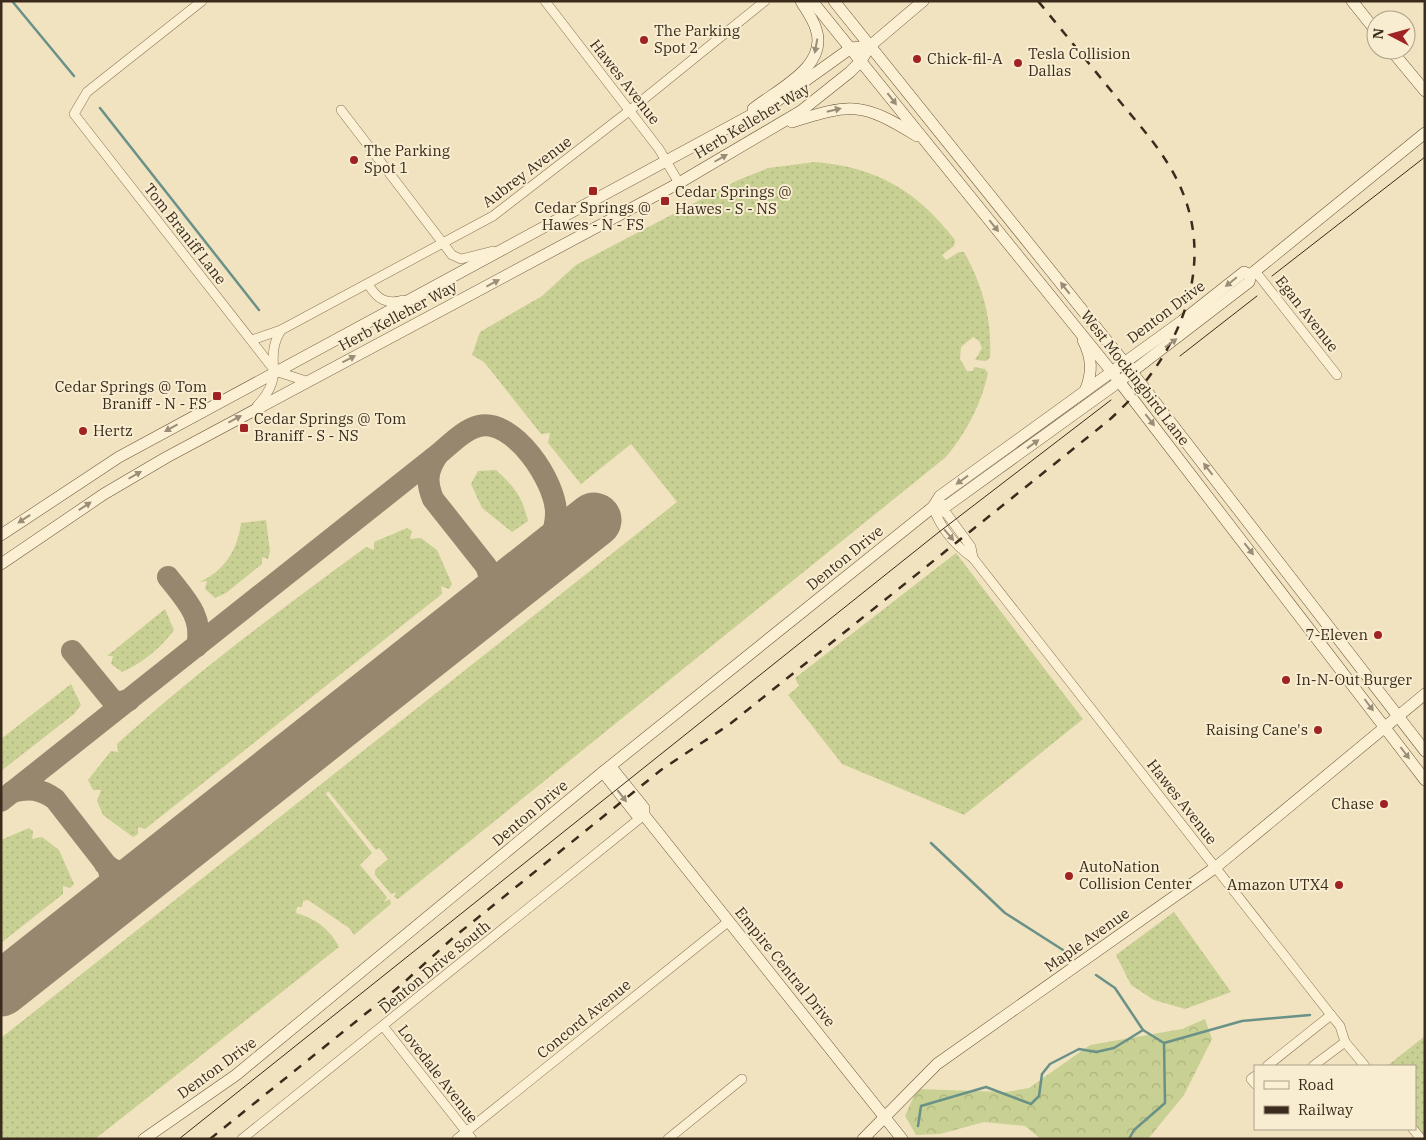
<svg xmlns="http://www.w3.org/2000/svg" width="1426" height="1140" font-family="'IBM Plex Serif',serif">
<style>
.grass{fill:url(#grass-dots)}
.forest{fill:url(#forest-crowns)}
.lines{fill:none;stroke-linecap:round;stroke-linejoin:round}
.stream{stroke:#699188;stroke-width:2.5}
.taxiway{stroke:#96876e;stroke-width:22}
.runway{stroke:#96876e;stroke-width:55}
.street-casing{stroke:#8b7356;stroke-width:10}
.secondary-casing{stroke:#6d543a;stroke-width:12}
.street{stroke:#fbf0d3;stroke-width:9}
.secondary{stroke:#fbf0d3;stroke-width:11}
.tram{stroke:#3a2b1c;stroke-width:1}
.rail{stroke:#3a2b1c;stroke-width:2.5;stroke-dasharray:9 9;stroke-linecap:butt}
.oneway{fill:#9a8e78}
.poi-dot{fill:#9e2322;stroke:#f8edd0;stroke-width:2}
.labels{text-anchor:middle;stroke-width:4;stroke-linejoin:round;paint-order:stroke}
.poi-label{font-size:15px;fill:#3a2b1c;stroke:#f8edd0;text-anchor:start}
.street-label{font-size:15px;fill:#3a2b1c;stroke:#f8edd0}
</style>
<defs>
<pattern id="grass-dots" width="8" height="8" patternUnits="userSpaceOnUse" patternTransform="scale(1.25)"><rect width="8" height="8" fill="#c8d093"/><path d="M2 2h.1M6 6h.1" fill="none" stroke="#adb37e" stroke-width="1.8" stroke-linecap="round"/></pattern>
<pattern id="forest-crowns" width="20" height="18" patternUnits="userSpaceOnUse" patternTransform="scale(1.25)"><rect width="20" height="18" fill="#c8d093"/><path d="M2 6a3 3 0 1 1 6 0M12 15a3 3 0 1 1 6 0" fill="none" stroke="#adb37e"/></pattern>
</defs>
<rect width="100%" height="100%" fill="#f1e3c0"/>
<g class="grass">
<path d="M815,162c62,5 102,29 140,78l-1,6 -12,9 4,5 13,-8h5c19,34 28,67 26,106l-4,3 -11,-1 7,-12 -3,-7 -6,-4 -12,10 -1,12 7,12h6l1,-4 11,2 3,4c-7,32 -21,58 -42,84l-548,442 -4,-2 2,-5 -5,2 -16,-19v-5l13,-11 -9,-11 -3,2 -48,-59 -2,3 46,59 -12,12 27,32 -3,5 6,-3 1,5 -37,31 -5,-7 -41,-28 -5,1 -1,6h-5l-1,6c19,5 34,16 43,34l-244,192h-94v-101l676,-536 -46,-58 -50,40 -33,-41 2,-10 -9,1 -57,-72 -12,-7 8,-23 62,-36 34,-31 160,-84 32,-13z"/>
<path d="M496,470c19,17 26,27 32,51l-16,11 -30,-24 -11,-24 7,-13z"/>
<path d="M266,520l4,31 -2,8 -6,-2v7l-36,29 -11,5 -10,-9 2,-8 -8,1c25,-10 39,-33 42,-59z"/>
<path d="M407,528l5,3 -2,8 11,-1 16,12 15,34 -3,5 -8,-3 1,8 -297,235 -7,-2v7l-5,3 -30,-22 -6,-14 4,-11h-8l-5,-10 23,-29 7,1 -1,-8c78,-71 163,-134 249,-197l8,3v-8z"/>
<polygon points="956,553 1083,719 964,815 842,764 788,695 799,686 795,678"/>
<path d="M165,609l9,21c-12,17 -33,34 -52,42l-11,-8 2,-8h-6z"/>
<polygon points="71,684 81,705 74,714 1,771 1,739"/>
<polygon points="29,828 33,831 32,839 42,837 59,850 74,884 70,888 63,886 63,894 1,943 1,840"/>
<polygon points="1174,912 1231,992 1185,1009 1154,1000 1131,985 1116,955"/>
<polygon points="1425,1036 1425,1139 1415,1126 1415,1066 1387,1066"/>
</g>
<polygon class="forest" points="1205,1019 1212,1039 1184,1095 1148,1139 1041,1139 1025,1126 984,1122 940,1134 916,1135 905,1116 917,1089 1006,1092 1029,1088 1090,1045 1182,1029"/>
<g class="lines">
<g class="stream">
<polyline points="12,1 74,76"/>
<polyline points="100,108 259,310"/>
<polyline points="931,843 1005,913 1063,950"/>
<polyline points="1096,975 1115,988 1143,1030 1164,1043 1242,1021 1310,1015"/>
<polyline points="918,1126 921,1106 986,1087 1031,1104 1039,1096 1042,1074 1050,1064 1079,1049 1096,1052 1114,1048 1143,1030"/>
<polyline points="1129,1139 1134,1130 1165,1103 1164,1043"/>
</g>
<g class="taxiway">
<path d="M437,456c-10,15 -11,26 -4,43l53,67c9,19 1,35 -13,50"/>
<path d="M168,577c17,22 36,40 29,69"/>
<polyline points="72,651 113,701 121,702 129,700"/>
<path d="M12,792c17,-5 29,-3 43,7l53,68c5,14 4,28 -3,41"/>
<path d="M1,801l431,-342c14,-10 30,-29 47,-33 35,-8 77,56 77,87 0,20 -9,37 -20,53"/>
<path d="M105,864c15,12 31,14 48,5"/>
</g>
<polyline class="runway" points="1,989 594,520"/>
<defs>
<g id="street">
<polyline points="202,1 87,92 74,114 275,371 306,381"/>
<polyline points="545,1 659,149 679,183"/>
<polyline points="341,110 452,255 461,259 493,251"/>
<polyline points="1255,271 1337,375"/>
<path d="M368,284c9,15 18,21 35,16"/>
<polyline points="252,340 281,330 493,216 629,111 765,1"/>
<path d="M257,406c31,-33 5,-44 24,-76"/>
<path d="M933,507c7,20 22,39 40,51l358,457 9,11 5,16 20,24"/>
<polyline points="933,507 947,514 971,547 973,558"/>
<polyline points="383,1026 472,1139"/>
<polyline points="1267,1066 1331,1015"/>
<polyline points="1313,1066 1345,1042"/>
<polyline points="1255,1076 1251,1079 1255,1084"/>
<polyline points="1413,1129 1421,1139"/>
<polyline points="242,1139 644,815"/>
<polyline points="457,1139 729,921"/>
<polyline points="668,1139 742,1079"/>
</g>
<g id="secondary">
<polyline points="812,1 1112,372 1425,780"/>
<polyline points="834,1 1124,362 1425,751"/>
<polyline points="1352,1 1376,31"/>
<polyline points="1391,50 1425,91"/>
<path d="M753,109c23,-19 76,-42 63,-80 -3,-10 -10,-19 -15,-28"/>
<path d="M792,122c60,-19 70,-20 125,14"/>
<path d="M1083,340c9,18 10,32 2,51"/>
<polyline points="933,507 948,505 1120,381 1249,282 1251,275 1255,271 1425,133"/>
<polyline points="1,535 119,457 777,101 851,48 870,46"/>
<polyline points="1,564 104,494 167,457 679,183 801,111 850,72 861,61 870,46 923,1"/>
<polyline points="611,767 644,808 644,815 902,1139"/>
<polyline points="603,772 636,814 644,815"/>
<polyline points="144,1139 236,1075 603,772 933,507 940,496 1182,321 1244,272 1251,275"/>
<polyline points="863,1139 937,1064 1216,867 1425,694"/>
</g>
</defs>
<use href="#street" class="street-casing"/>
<use href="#secondary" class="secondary-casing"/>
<use href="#street" class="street"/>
<use href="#secondary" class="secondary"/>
<g class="tram">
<polyline points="1272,276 1425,157"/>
<polyline points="1180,356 1257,296"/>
<polyline points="179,1139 939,532 1111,400"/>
</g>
<path class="rail" d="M210,1139l190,-153 54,-49 207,-167 69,-46 378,-303c66,-58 112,-150 71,-237 -15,-32 -39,-58 -62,-86 -26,-32 -52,-64 -79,-97"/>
</g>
<defs><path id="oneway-solid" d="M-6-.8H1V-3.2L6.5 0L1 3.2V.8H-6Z" transform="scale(1.25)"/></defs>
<g class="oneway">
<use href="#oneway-solid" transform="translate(816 46) rotate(100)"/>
<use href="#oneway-solid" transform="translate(892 99) rotate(52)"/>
<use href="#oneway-solid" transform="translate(834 110) rotate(-13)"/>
<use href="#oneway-solid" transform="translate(721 158) rotate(-30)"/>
<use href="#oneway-solid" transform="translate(994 226) rotate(51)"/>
<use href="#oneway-solid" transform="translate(1231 282) rotate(141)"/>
<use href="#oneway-solid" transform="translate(493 283) rotate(-28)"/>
<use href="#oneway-solid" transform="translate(1065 288) rotate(-128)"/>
<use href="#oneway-solid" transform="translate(1171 343) rotate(-36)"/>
<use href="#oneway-solid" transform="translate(349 359) rotate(-27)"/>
<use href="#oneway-solid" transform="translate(235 419) rotate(-28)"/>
<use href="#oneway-solid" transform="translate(1150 420) rotate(52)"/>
<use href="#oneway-solid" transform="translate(171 428) rotate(151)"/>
<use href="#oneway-solid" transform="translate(1033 444) rotate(-36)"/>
<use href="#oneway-solid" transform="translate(1208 469) rotate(-128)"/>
<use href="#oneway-solid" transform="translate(135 475) rotate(-30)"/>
<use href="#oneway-solid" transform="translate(962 480) rotate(144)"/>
<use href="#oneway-solid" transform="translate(85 506) rotate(-33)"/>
<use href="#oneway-solid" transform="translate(24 519) rotate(146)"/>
<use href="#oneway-solid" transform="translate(949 535) rotate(49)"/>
<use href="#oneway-solid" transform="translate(1249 549) rotate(52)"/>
<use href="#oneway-solid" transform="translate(1369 705) rotate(53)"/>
<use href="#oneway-solid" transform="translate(1405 753) rotate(53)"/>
<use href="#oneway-solid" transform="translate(622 796) rotate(52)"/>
</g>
<g class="poi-dot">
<circle cx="644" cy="40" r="5"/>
<circle cx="917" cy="59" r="5"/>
<circle cx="1018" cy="63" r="5"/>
<circle cx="354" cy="160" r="5"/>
<rect x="588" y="186" width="10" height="10" rx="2.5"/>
<rect x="660" y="196" width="10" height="10" rx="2.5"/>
<rect x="212" y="391" width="10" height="10" rx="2.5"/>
<rect x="239" y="423" width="10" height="10" rx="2.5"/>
<circle cx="83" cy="431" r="5"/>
<circle cx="1378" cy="635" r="5"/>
<circle cx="1286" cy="680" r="5"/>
<circle cx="1318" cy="730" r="5"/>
<circle cx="1384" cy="804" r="5"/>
<circle cx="1069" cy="876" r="5"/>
<circle cx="1339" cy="885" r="5"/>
</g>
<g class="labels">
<g class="poi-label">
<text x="654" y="36">The Parking<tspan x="654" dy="17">Spot 2</tspan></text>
<text x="1028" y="59">Tesla Collision<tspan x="1028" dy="17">Dallas</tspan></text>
<text x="927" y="64">Chick-fil-A</text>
<text x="364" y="156">The Parking<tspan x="364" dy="17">Spot 1</tspan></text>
<text x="675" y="197">Cedar Springs @<tspan x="675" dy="17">Hawes - S - NS</tspan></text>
<text x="593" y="213" text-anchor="middle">Cedar Springs @<tspan x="593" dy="17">Hawes - N - FS</tspan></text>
<text x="207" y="392" text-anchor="end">Cedar Springs @ Tom<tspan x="207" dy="17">Braniff - N - FS</tspan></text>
<text x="254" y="424">Cedar Springs @ Tom<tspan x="254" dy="17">Braniff - S - NS</tspan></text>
<text x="93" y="436">Hertz</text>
<text x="1368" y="640" text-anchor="end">7-Eleven</text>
<text x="1296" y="685">In-N-Out Burger</text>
<text x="1308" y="735" text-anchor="end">Raising Cane's</text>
<text x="1374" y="809" text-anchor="end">Chase</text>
<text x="1079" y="872">AutoNation<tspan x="1079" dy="17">Collision Center</tspan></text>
<text x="1329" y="890" text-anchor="end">Amazon UTX4</text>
</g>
<g class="street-label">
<text transform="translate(625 82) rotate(52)" y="5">Hawes Avenue</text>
<text transform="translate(752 121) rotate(-31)" y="5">Herb Kelleher Way</text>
<text transform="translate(527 172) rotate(-37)" y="5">Aubrey Avenue</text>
<text transform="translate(185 234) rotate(52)" y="5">Tom Braniff Lane</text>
<text transform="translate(1166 312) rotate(-37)" y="5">Denton Drive</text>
<text transform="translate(1307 314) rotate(52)" y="5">Egan Avenue</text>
<text transform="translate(398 316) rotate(-28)" y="5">Herb Kelleher Way</text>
<text transform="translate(1135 378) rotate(52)" y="5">West Mockingbird Lane</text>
<text transform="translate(845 558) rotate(-39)" y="5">Denton Drive</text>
<text transform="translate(1182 802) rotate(52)" y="5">Hawes Avenue</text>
<text transform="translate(530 813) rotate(-40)" y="5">Denton Drive</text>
<text transform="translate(1087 940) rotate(-35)" y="5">Maple Avenue</text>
<text transform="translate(435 967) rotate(-39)" y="5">Denton Drive South</text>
<text transform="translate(785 967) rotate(51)" y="5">Empire Central Drive</text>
<text transform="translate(584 1019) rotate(-39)" y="5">Concord Avenue</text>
<text transform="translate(217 1068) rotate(-36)" y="5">Denton Drive</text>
<text transform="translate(438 1074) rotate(52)" y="5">Lovedale Avenue</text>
</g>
</g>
<rect width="1426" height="1140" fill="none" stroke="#3a2b1c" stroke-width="5"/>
<rect x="1254" y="1065" width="162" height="65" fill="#f8edd0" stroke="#ac9f88"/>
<rect x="1264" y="1081" width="25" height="8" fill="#fbf0d3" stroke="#ac9f88"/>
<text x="1298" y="1090" font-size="15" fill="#3a2b1c">Road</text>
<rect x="1264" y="1106" width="25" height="8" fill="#3a2b1c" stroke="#ac9f88"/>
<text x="1298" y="1115" font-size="15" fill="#3a2b1c">Railway</text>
<g transform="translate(1391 35) rotate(276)"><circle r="24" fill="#f8edd0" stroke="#ac9f88"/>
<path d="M0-4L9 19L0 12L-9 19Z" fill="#9e2322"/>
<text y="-8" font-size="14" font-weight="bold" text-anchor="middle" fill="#3a2b1c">N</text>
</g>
</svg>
